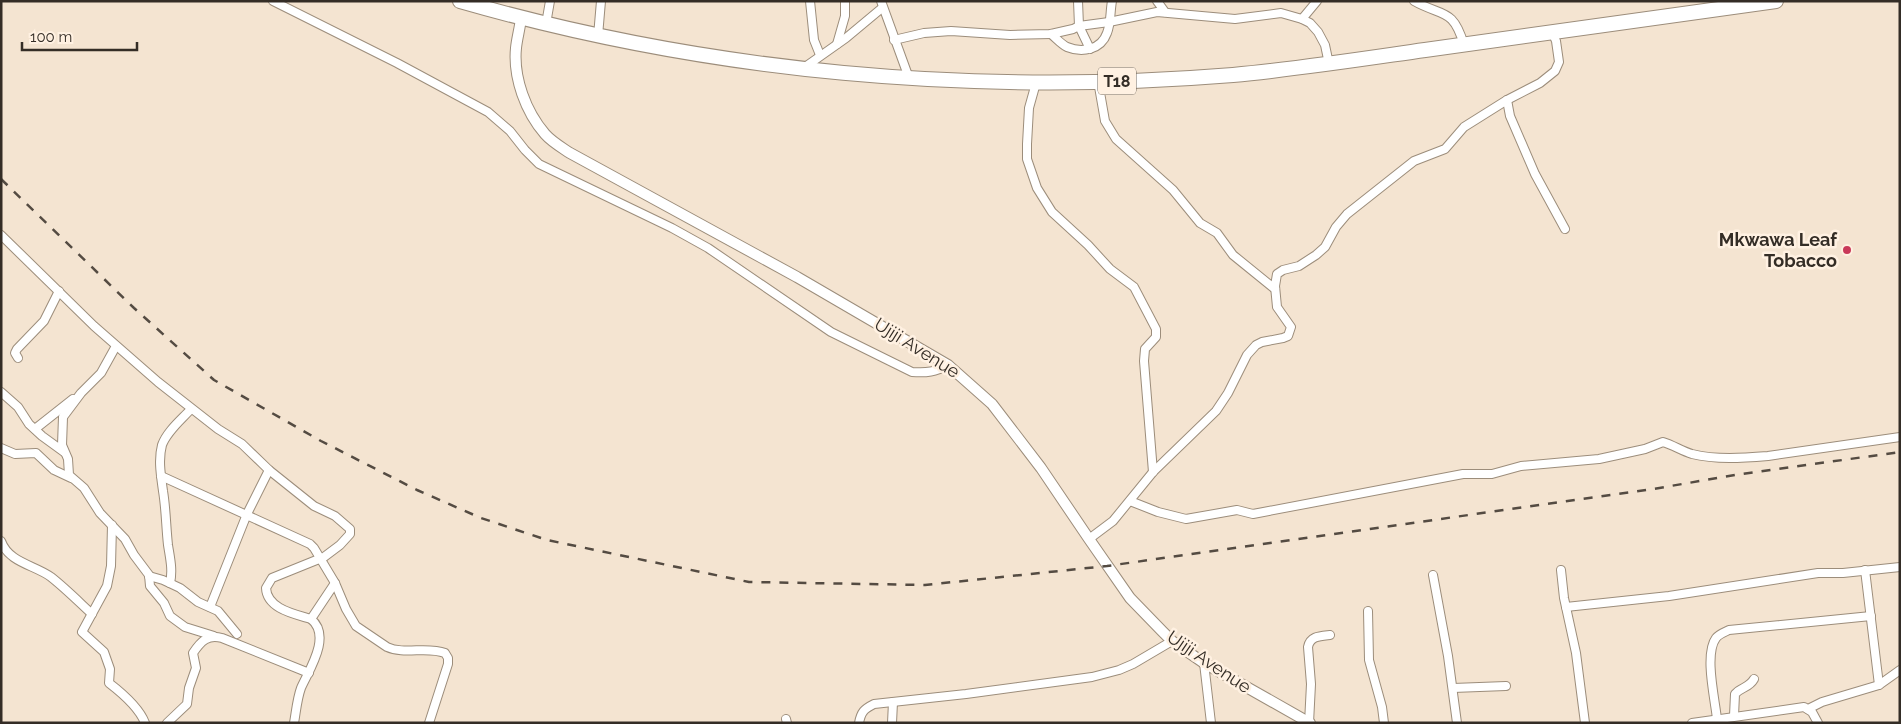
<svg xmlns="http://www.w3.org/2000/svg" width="1901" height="724" font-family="Raleway,sans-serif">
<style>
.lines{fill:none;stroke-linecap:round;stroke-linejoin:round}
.street-casing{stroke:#9c8d7b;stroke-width:10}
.secondary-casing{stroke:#9c8d7b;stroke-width:12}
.highway-casing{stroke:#9c8d7b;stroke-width:16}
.street{stroke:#fff;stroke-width:8}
.secondary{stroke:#fff;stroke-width:10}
.highway{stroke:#fff;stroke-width:14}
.rail{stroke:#544b42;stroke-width:2.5;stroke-dasharray:9 9;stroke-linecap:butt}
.poi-dot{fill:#c93959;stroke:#fff1e2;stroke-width:2}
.labels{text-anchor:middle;stroke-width:5;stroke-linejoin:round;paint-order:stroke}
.shield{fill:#fff1e2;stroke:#71685e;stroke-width:1}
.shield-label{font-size:16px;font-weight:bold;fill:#342d26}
.poi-label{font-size:18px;font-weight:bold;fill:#342d26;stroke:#fff1e2;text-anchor:end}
.street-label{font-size:18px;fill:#342d26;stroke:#fff1e2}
</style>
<rect width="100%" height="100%" fill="#f4e4d1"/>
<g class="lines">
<defs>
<g id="street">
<path d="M273,1l124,62 91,49 22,19 15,19 14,14 133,64 36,20 123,84 81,40c15,1 23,0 36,-7"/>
<polyline points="810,1 814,40 820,55"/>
<polyline points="881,1 909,78"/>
<polyline points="1078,1 1079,26 1090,49"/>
<polyline points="1157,1 1165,12"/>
<path d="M1414,1c28,16 39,6 50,44"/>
<polyline points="1302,19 1317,1"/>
<polyline points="546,24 550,1"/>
<path d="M1051,34c5,4 10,10 16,13 15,6 34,3 40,-14 4,-10 3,-21 5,-32"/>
<polyline points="598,36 601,1"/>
<polyline points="894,40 924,33 951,31 1010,35 1051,34 1073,29 1079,26 1109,22 1157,12 1235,19 1281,13 1302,19 1310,23 1318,32 1325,45 1329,64"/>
<polyline points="837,44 845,16 845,1"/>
<polyline points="805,67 846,38 882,8"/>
<polyline points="1098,81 1105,121 1116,139 1173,190 1200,223 1217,233 1233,255 1275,289"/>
<polyline points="1036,83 1029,108 1027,144 1027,159 1037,188 1052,212 1088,245 1110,269 1134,287 1156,329 1156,337 1145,349 1144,361 1153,472"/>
<polyline points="1507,100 1510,116 1535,174 1565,229"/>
<path d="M1,235l93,91 64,56 60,47 24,15 27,26 45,36 21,10 15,13v5l-10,11 -16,12 -52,21 -6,10c1,21 29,26 45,31"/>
<polyline points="116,346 101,373 81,393 63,417 62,445 68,459 69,475 84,488 100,513 125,539 134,555 149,575 150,586 164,603 170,616 185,627 214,636"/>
<polyline points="18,358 15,353 17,349 44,321 59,291"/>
<polyline points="1,392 18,407 29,424 42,436 64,452"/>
<polyline points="35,429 73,399"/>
<polyline points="1,448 15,454 36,453 54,470 71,478"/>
<path d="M161,476l149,68 4,4 21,35 11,26 10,17 31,21c17,8 40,-1 58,6l3,5v6l-19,59"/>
<path d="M1130,501l28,11 28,7 51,-9 16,4 210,-40h29l29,-8 78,-7 46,-10 18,-7c10,3 19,9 29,12 24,6 51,4 76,2l132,-19"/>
<path d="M112,525l-1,41 -4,20 -25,46 22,20 6,17 -1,14c13,10 30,24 36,40"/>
<polyline points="1089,539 1113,521 1153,472 1216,411 1228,393 1247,355 1256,345 1262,342 1283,338 1288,336 1291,327 1277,307 1275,286 1277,274 1283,270 1299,266 1316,255 1325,247 1336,227 1347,214 1414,161 1445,149 1464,127 1507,100 1540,83 1555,71 1559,62 1556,41 1552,32"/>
<path d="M1,541c8,22 34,24 50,36 14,11 27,24 41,37"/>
<polyline points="1561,570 1564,598 1576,653 1585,723"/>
<polyline points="1865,570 1879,685"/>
<polyline points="1433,575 1448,656 1457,723"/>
<polyline points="149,576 163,580 180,588 198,602 218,611 237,634"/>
<path d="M170,583c3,-13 0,-25 -2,-38 -2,-18 -2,-36 -5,-54 -2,-15 -5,-31 -1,-46 5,-14 20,-26 29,-36"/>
<polyline points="210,607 247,514 269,470"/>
<polyline points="1566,607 1669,596 1818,573 1843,573 1900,567"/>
<polyline points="1368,611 1369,660 1382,707 1384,723"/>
<polyline points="1204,663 1211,723"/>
<polyline points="1453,688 1506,686"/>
<polyline points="1808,709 1822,702 1879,685 1900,670"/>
<path d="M1734,716l1,-22c6,-7 14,-6 19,-15"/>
<polyline points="786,719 787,723"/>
<path d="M1717,719c-2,-20 -13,-65 -1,-81 3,-4 9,-6 13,-8l142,-14"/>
<path d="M167,723l20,-19 2,-16 7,-20 -3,-15c8,-12 15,-19 29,-15l87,35"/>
<path d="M294,723c2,-11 3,-24 7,-35 8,-18 31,-52 10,-69l24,-36"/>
<path d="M859,723c2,-11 5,-14 15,-19l92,-10 126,-17 27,-7 14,-6 39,-23"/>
<polyline points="892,723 893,702"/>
<path d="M1309,723l2,-39 -3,-37c2,-11 12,-11 22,-12"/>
<polyline points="1692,723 1804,707 1812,712 1818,723"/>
</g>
<path id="secondary" d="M521,18c-1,10 -4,20 -5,30 -3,30 10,64 29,86 7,8 16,13 25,19l227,124 151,88 44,39 49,64 48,71 41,59 32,33 10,10 32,22 106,60"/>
<path id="highway" d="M460,1c251,72 514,95 773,74 65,-6 129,-16 192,-25 117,-16 234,-33 351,-49"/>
</defs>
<use href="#street" class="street-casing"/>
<use href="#secondary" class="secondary-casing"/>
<use href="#highway" class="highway-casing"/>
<use href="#street" class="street"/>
<use href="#secondary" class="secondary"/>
<use href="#highway" class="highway"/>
<polyline class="rail" points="1,179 134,308 214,380 321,441 417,490 481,518 547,540 749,582 925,585 1107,566 1653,489 1735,475 1900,452"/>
</g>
<circle class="poi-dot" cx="1847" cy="250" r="5"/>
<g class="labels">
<rect class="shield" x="1098" y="67.5" width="38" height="27" rx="4"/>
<g class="shield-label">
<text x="1117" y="87">T18</text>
</g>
<g class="poi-label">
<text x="1837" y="246">Mkwawa Leaf<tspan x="1837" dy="21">Tobacco</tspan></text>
</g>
<g class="street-label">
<text transform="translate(917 348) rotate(32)" y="6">Ujiji Avenue</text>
<text transform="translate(1209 662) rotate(34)" y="6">Ujiji Avenue</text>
</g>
</g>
<rect width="1901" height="724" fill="none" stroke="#342d26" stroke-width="5"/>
<path d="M22 42v8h115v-8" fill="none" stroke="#342d26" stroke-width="2.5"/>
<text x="30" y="42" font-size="15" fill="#342d26" stroke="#fff1e2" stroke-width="4" paint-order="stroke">100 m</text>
</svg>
